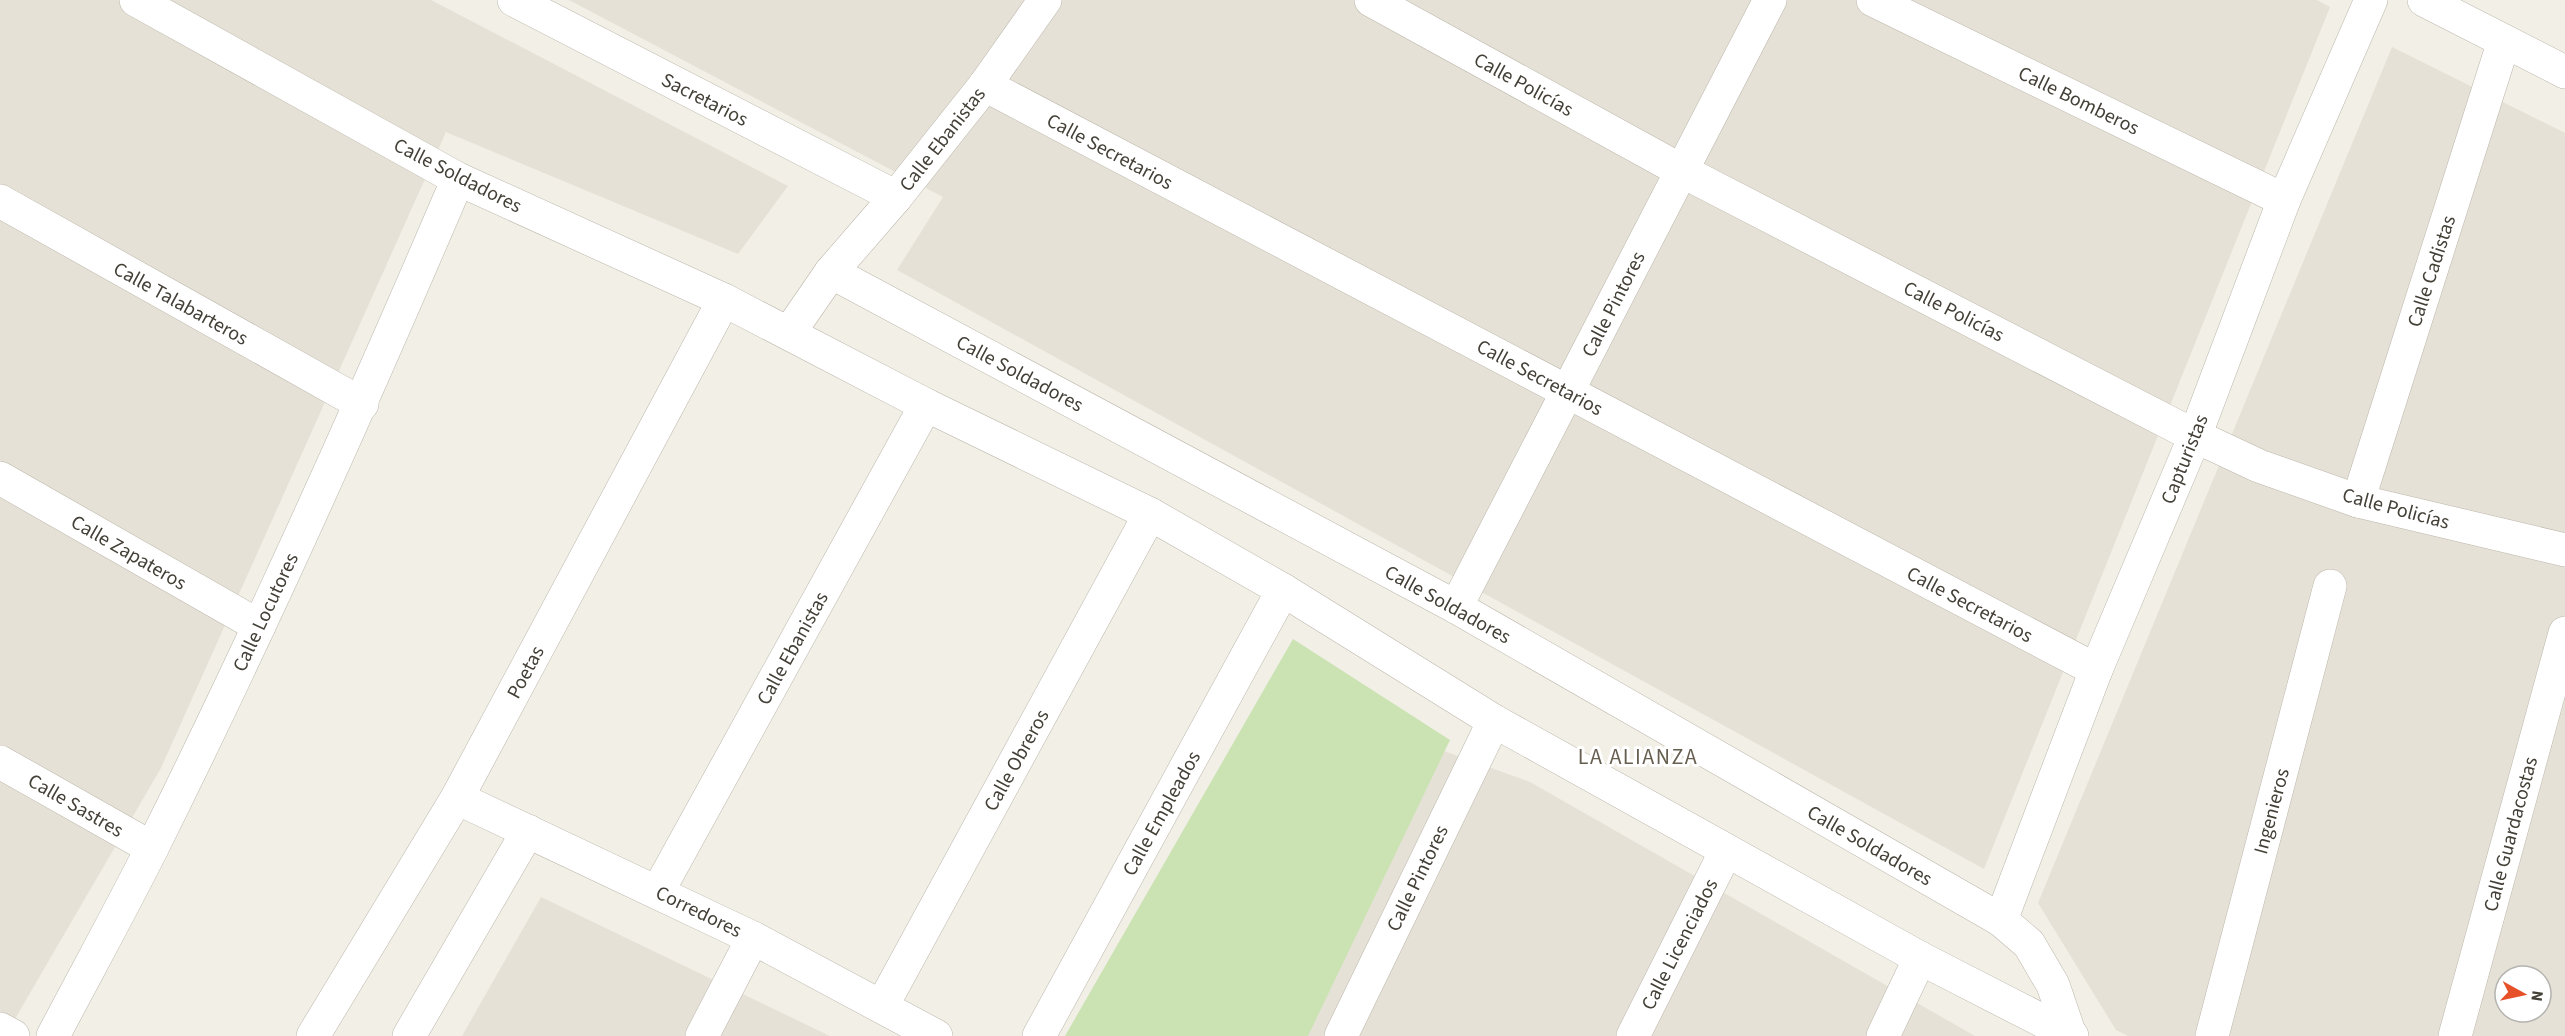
<svg xmlns="http://www.w3.org/2000/svg" width="2565" height="1036" font-family="'Source Sans 3',sans-serif">
<style>
.residential{fill:#e5e1d6;fill-rule:evenodd}
.green{fill:#cbe3b3}
.lines{fill:none;stroke-linecap:round;stroke-linejoin:round}
.minor-casing{stroke:#bdb7ab;stroke-width:34}
.minor{stroke:#fff;stroke-width:33}
.labels{text-anchor:middle;stroke-width:6;stroke-linejoin:round;paint-order:stroke}
.street-label{font-size:20px;fill:#444037;stroke:#fff}
.quarter-label{font-size:22px;letter-spacing:1.5px;fill:#665e4f;stroke:#fff}
</style>
<rect width="100%" height="100%" fill="#f2efe7"/>
<g class="residential">
<polygon points="0,0 431,0 788,186 738,254 446,132 161,768 5,1036 0,1036"/>
<polygon points="569,0 2317,0 2330,7 1984,869 897,270 943,197"/>
<path d="M2392,47l173,86v903h-437l-12,-6 -78,-127zM2505,976h36v36h-36z"/>
<polygon points="1358,720 1530,782 1975,1036 1185,1036"/>
<polygon points="541,897 830,1036 462,1036"/>
</g>
<polygon class="green" points="1293,639 1450,740 1308,1036 1065,1036"/>
<g class="lines">
<defs>
<g id="minor">
<polyline points="136,0 458,179 724,300 926,405 1150,514 1283,590 1494,721 1920,958 2072,1036"/>
<polyline points="514,0 896,197"/>
<polyline points="1371,0 1682,171 2195,436 2259,466 2358,501 2565,550"/>
<polyline points="1873,0 2284,200"/>
<polyline points="2424,0 2565,72"/>
<polyline points="985,85 2096,670"/>
<polyline points="0,201 362,404"/>
<polyline points="831,272 1456,607 2001,920 2029,944 2053,985 2070,1035"/>
<polyline points="789,333 831,272 896,197 985,85 1045,0"/>
<polyline points="0,478 259,626"/>
<polyline points="2358,501 2504,41"/>
<polyline points="1456,607 1770,0"/>
<polyline points="0,762 152,848"/>
<polyline points="457,798 753,938 936,1036"/>
<polyline points="658,891 926,405"/>
<polyline points="2001,920 2096,670 2195,436 2284,200 2371,0"/>
<polyline points="882,1006 1150,514"/>
<polyline points="0,1029 13,1036"/>
<path d="M53,1036c33,-63 68,-126 100,-190 109,-219 209,-442 305,-667"/>
<polyline points="313,1036 457,798 724,300"/>
<polyline points="409,1036 528,831"/>
<polyline points="702,1036 753,938"/>
<polyline points="1039,1036 1283,590"/>
<polyline points="1341,1036 1494,721"/>
<polyline points="1633,1036 1726,851"/>
<polyline points="1883,1036 1920,958"/>
<polyline points="2212,1036 2330,586"/>
<polyline points="2455,1036 2565,633"/>
</g>
</defs>
<use href="#minor" class="minor-casing"/>
<use href="#minor" class="minor"/>
</g>
<g class="labels">
<g class="street-label">
<text transform="translate(1524 84) rotate(29)" y="7">Calle Policías</text>
<text transform="translate(705 99) rotate(27)" y="7">Sacretarios</text>
<text transform="translate(2079 100) rotate(26)" y="7">Calle Bomberos</text>
<text transform="translate(942 139) rotate(-52)" y="7">Calle Ebanistas</text>
<text transform="translate(1110 151) rotate(28)" y="7">Calle Secretarios</text>
<text transform="translate(458 175) rotate(27)" y="7">Calle Soldadores</text>
<text transform="translate(2431 271) rotate(-72)" y="7">Calle Cadistas</text>
<text transform="translate(181 303) rotate(29)" y="7">Calle Talabarteros</text>
<text transform="translate(1613 304) rotate(-63)" y="7">Calle Pintores</text>
<text transform="translate(1954 311) rotate(27)" y="7">Calle Policías</text>
<text transform="translate(1020 373) rotate(28)" y="7">Calle Soldadores</text>
<text transform="translate(1540 377) rotate(28)" y="7">Calle Secretarios</text>
<text transform="translate(2184 459) rotate(-68)" y="7">Capturistas</text>
<text transform="translate(2396 508) rotate(15)" y="7">Calle Policías</text>
<text transform="translate(129 552) rotate(30)" y="7">Calle Zapateros</text>
<text transform="translate(1448 604) rotate(29)" y="7">Calle Soldadores</text>
<text transform="translate(1970 604) rotate(28)" y="7">Calle Secretarios</text>
<text transform="translate(265 612) rotate(-65)" y="7">Calle Locutores</text>
<text transform="translate(792 648) rotate(-61)" y="7">Calle Ebanistas</text>
<text transform="translate(525 672) rotate(-62)" y="7">Poetas</text>
<text transform="translate(1016 760) rotate(-61)" y="7">Calle Obreros</text>
<text transform="translate(76 805) rotate(30)" y="7">Calle Sastres</text>
<text transform="translate(2271 811) rotate(-75)" y="7">Ingenieros</text>
<text transform="translate(1161 813) rotate(-61)" y="7">Calle Empleados</text>
<text transform="translate(2510 834) rotate(-75)" y="7">Calle Guardacostas</text>
<text transform="translate(1870 845) rotate(30)" y="7">Calle Soldadores</text>
<text transform="translate(1417 878) rotate(-64)" y="7">Calle Pintores</text>
<text transform="translate(699 911) rotate(26)" y="7">Corredores</text>
<text transform="translate(1679 944) rotate(-63)" y="7">Calle Licenciados</text>
</g>
<g class="quarter-label">
<text x="1638" y="764">LA ALIANZA</text>
</g>
</g>
<g transform="translate(2523 994) rotate(98)"><circle r="28" fill="#ffffff" stroke="#b4b3af" stroke-width="1.5"/>
<path d="M0-4.5L10 22L0 15L-10 22Z" fill="#e6512a"/>
<text y="-9" font-size="16" font-weight="bold" text-anchor="middle" fill="#444037">N</text>
</g>
</svg>
